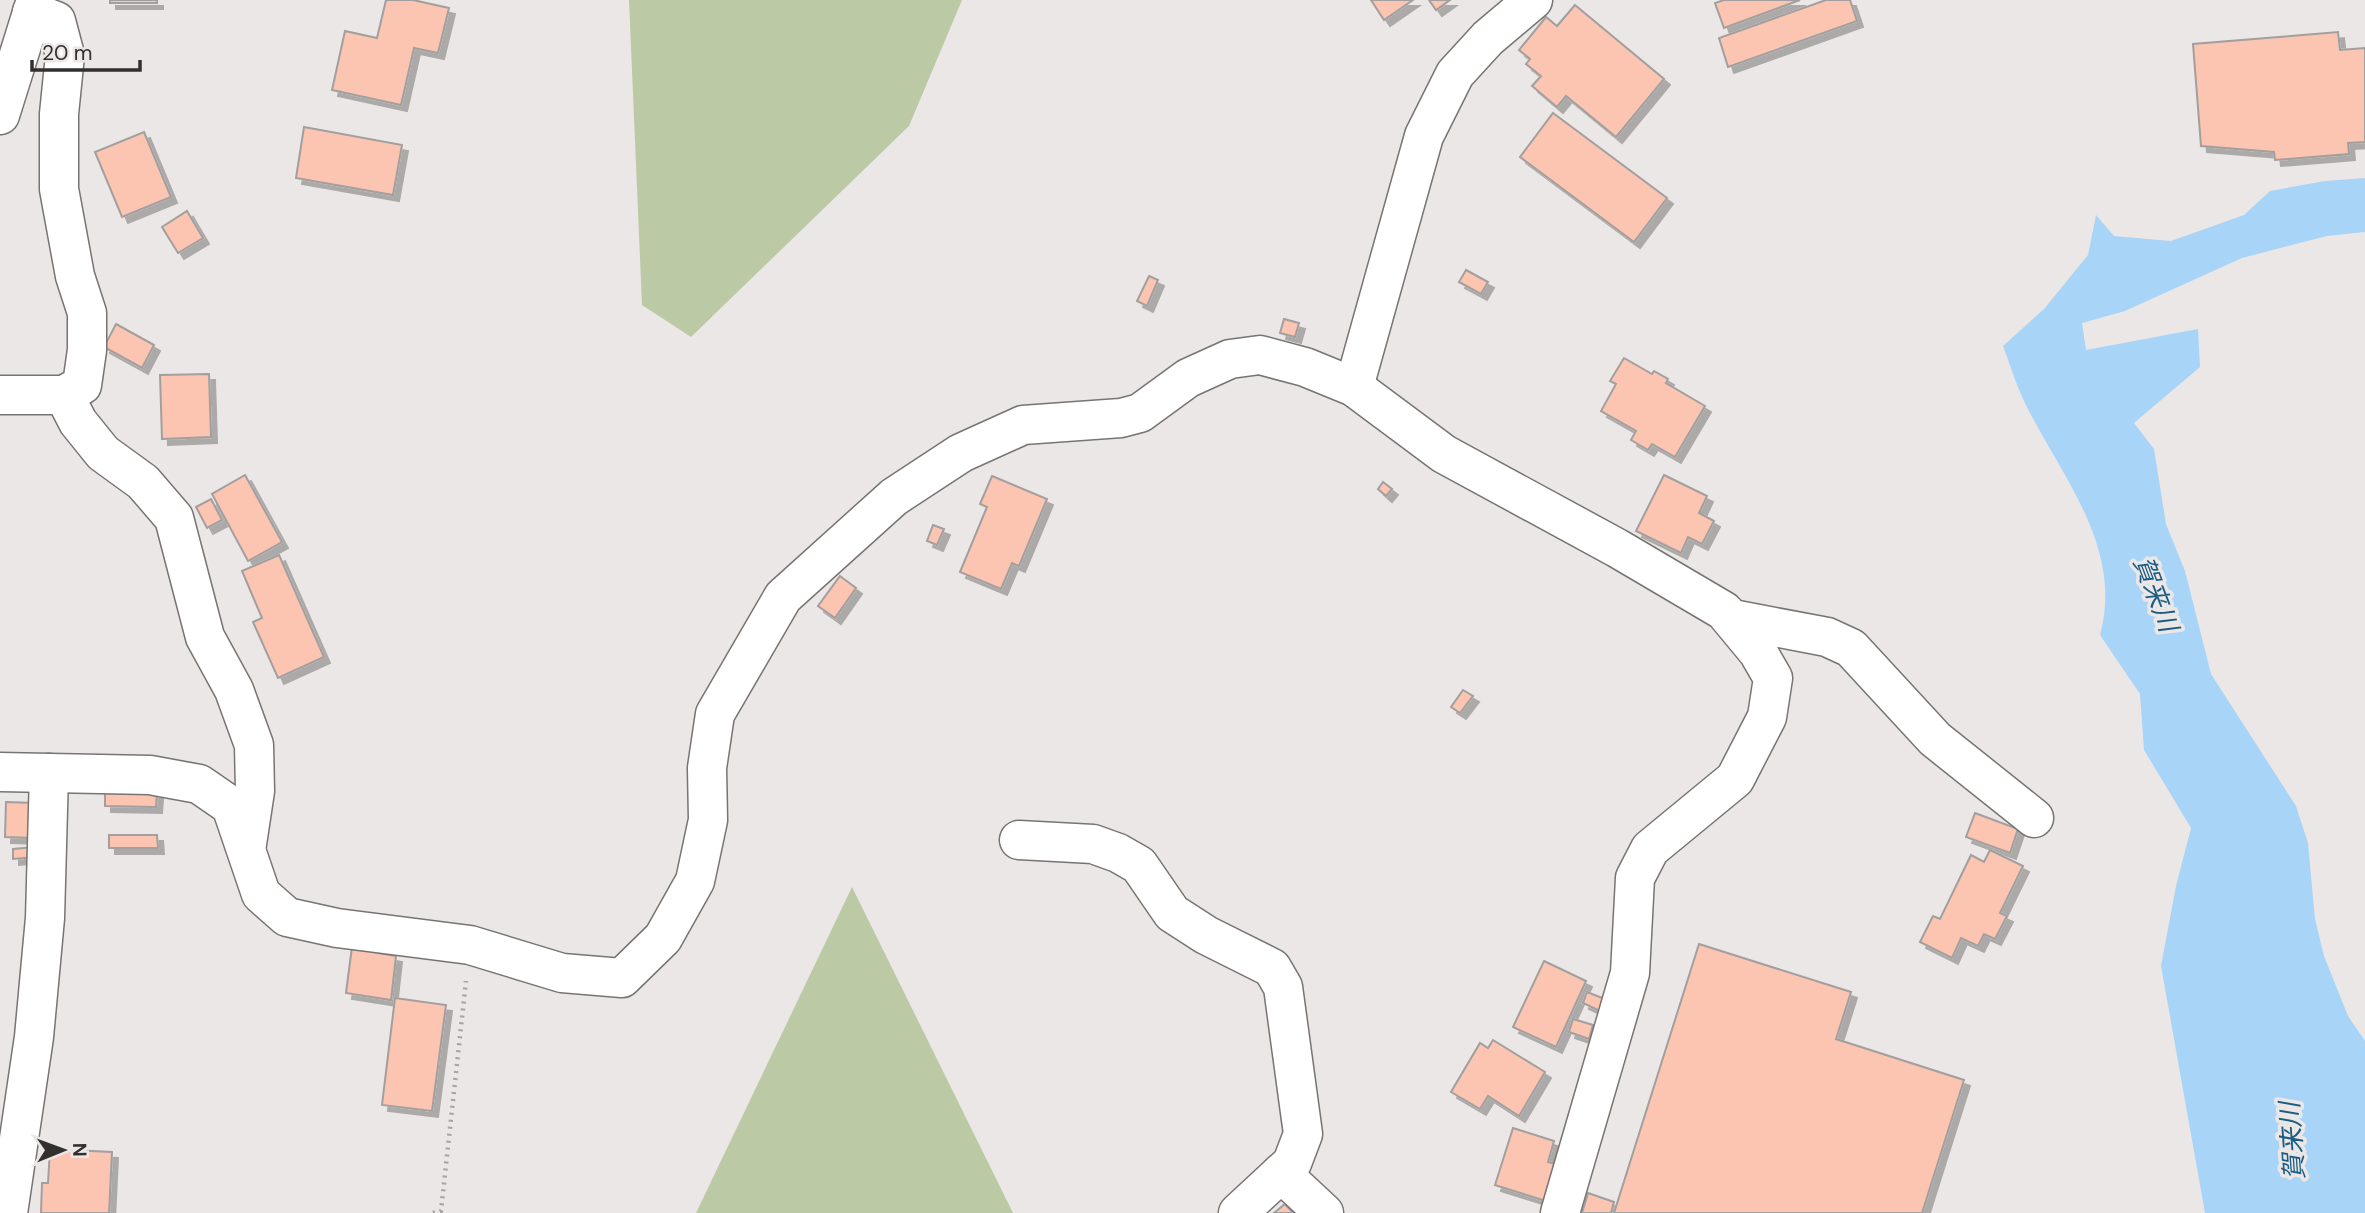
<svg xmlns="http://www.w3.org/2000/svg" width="2365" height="1213" font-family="'DM Sans','Noto Sans JP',sans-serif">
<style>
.green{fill:#bbc9a5}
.water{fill:#a8d5f7}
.building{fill:#fbc5b2;stroke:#a39f9e;stroke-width:2;filter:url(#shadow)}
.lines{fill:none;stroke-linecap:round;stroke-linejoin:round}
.street-casing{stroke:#777472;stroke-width:41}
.path{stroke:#a6a3a2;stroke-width:4.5;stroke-dasharray:2 5;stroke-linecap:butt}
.street{stroke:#fff;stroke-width:38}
.labels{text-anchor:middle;stroke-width:7;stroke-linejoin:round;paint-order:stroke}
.water-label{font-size:26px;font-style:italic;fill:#1b5c83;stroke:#ebe7e6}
</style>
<defs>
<filter id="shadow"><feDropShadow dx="6" dy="6" stdDeviation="0" flood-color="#0004"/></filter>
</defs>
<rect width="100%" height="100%" fill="#ebe7e6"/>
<g class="green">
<polygon points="629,0 962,0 909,126 691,337 642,305"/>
<polygon points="852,887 1013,1213 696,1213"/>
</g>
<path class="water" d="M2365,178v54l-38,4 -85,22 -117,53 -43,12 4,27 112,-21 2,38 -66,56 20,26 12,75 19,47 26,103 85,132 12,37 7,76 9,37 24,60 17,25v172h-160l-44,-247 15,-80 15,-58 -47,-78 -4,-56 -40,-59c23,-84 -34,-153 -71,-224 -11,-20 -18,-44 -26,-65l41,-37 44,-54 8,-40 18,21 57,5 73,-26 26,-24 55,-10z"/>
<g class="building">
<rect x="110" y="0" width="47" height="3"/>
<polygon points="386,0 413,0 449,8 438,53 414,48 401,105 332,90 345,31 377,38"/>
<polygon points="1371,0 1413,0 1384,20"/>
<polygon points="1429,0 1450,0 1436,10"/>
<polygon points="1724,0 1800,0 1724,28 1715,3"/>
<polygon points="1826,0 1850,0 1857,21 1728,67 1719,38"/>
<polygon points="1575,5 1664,79 1616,137 1566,96 1557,107 1532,86 1541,76 1526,64 1530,59 1519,50 1546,17 1557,26"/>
<polygon points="2338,32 2340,50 2365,48 2365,142 2348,143 2349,154 2275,160 2274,152 2201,146 2193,44"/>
<polygon points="1553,113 1667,198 1634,242 1520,157"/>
<polygon points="304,127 402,145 393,195 296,178"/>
<polygon points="144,132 171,197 122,217 95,152"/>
<polygon points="187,211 203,238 178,253 162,227"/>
<polygon points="1466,270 1488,282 1481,294 1459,282"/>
<polygon points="1149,276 1158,280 1147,306 1137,301"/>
<polygon points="1284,319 1299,323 1295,337 1280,333"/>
<polygon points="116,324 154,345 142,368 104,347"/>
<polygon points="1624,358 1652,374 1654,371 1668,379 1666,383 1705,406 1675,457 1652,444 1648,450 1631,440 1636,431 1601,411 1616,384 1610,381"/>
<polygon points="209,374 211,437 162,439 160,375"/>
<polygon points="245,475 282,542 248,561 212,494"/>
<polygon points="1664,475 1707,496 1699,513 1714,521 1702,544 1688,537 1681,553 1636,531"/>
<polygon points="992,476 1047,499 1019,566 1012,563 1001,589 960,572 987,507 980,504"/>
<polygon points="1383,482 1392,489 1386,496 1378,489"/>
<polygon points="211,499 222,520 207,528 196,507"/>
<polygon points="933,525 944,529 937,545 927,541"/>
<polygon points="279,555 324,657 278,678 253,622 262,618 242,571"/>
<polygon points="840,576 856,588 835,618 818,606"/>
<polygon points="1463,690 1473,696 1460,713 1451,707"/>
<polygon points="105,792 157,793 156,807 105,806"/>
<polygon points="6,802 36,803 35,838 5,837"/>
<polygon points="1975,813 2018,829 2010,853 1966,837"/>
<polygon points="109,835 157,835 158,848 109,848"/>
<polygon points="35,847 36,857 13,859 13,849"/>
<polygon points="1990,850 2023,866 2000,913 2007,916 1995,939 1984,934 1978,946 1961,938 1952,958 1920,942 1933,916 1940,919 1971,855 1984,862"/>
<polygon points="353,939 380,943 378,953 396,956 391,1000 346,993"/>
<polygon points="1699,944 1851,992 1836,1039 1964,1080 1922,1213 1614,1213"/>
<polygon points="1544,961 1586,981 1556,1047 1513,1027"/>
<polygon points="1587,992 1605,999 1600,1011 1583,1003"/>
<polygon points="395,998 446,1005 432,1111 382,1105"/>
<polygon points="1573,1019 1593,1025 1589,1039 1569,1032"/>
<polygon points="1493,1040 1545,1072 1519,1116 1488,1096 1480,1109 1451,1092 1480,1043 1488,1048"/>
<polygon points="1513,1128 1554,1141 1548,1162 1560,1165 1549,1202 1495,1185"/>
<polygon points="50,1149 112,1152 109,1213 41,1213 42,1183 48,1183"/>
<polygon points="1588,1193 1614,1202 1611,1213 1582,1213"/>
<polygon points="1285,1204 1293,1213 1274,1213"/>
</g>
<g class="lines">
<defs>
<g id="street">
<polyline points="0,115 36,0"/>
<polyline points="1354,387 1424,136 1455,74 1488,38 1533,0"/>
<polyline points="0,395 64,395 82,385 87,350 87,313 75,276 59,189 59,114 65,55 56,21 32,12"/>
<polyline points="64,395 78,422 103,453 143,482 174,518 205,637 234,690 254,745 255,791 247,844"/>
<polyline points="1732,619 1827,637 1851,648 1935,739 2034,818"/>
<polyline points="0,772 150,775 199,784 231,806 261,894 287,917 337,928 470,945 562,973 622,978 663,938 695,881 708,820 707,768 715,714 783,597 894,497 961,453 1023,425 1121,418 1140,413 1188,378 1230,359 1260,355 1305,367 1354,387 1444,454 1617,548 1724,611 1758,652 1773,678 1767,717 1735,779 1650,849 1635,878 1630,973 1560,1213"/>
<polyline points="1019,840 1093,844 1118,853 1139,865 1172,913 1206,935 1272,968 1283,987 1303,1134 1292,1163 1238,1213"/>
<polyline points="1281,1173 1324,1213"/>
<polyline points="8,1213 34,1037 45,918 49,773"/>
</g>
</defs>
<use href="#street" class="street-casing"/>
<polyline class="path" points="433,1213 441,1211 466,981"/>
<use href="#street" class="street"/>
</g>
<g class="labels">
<g class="water-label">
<text transform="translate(2156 594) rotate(69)" y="9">賀来川</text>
<text transform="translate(2292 1141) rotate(-94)" y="9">賀来川</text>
</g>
</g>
<g transform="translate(63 1150) rotate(89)" stroke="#ebe7e6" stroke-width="5" paint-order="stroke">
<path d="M0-5L12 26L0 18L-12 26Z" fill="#31302f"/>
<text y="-10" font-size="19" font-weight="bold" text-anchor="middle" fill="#31302f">N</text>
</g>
<path d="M32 60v10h108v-10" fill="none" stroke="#31302f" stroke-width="3.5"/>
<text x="42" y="60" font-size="21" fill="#31302f" stroke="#ebe7e6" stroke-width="5" paint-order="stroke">20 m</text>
</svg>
